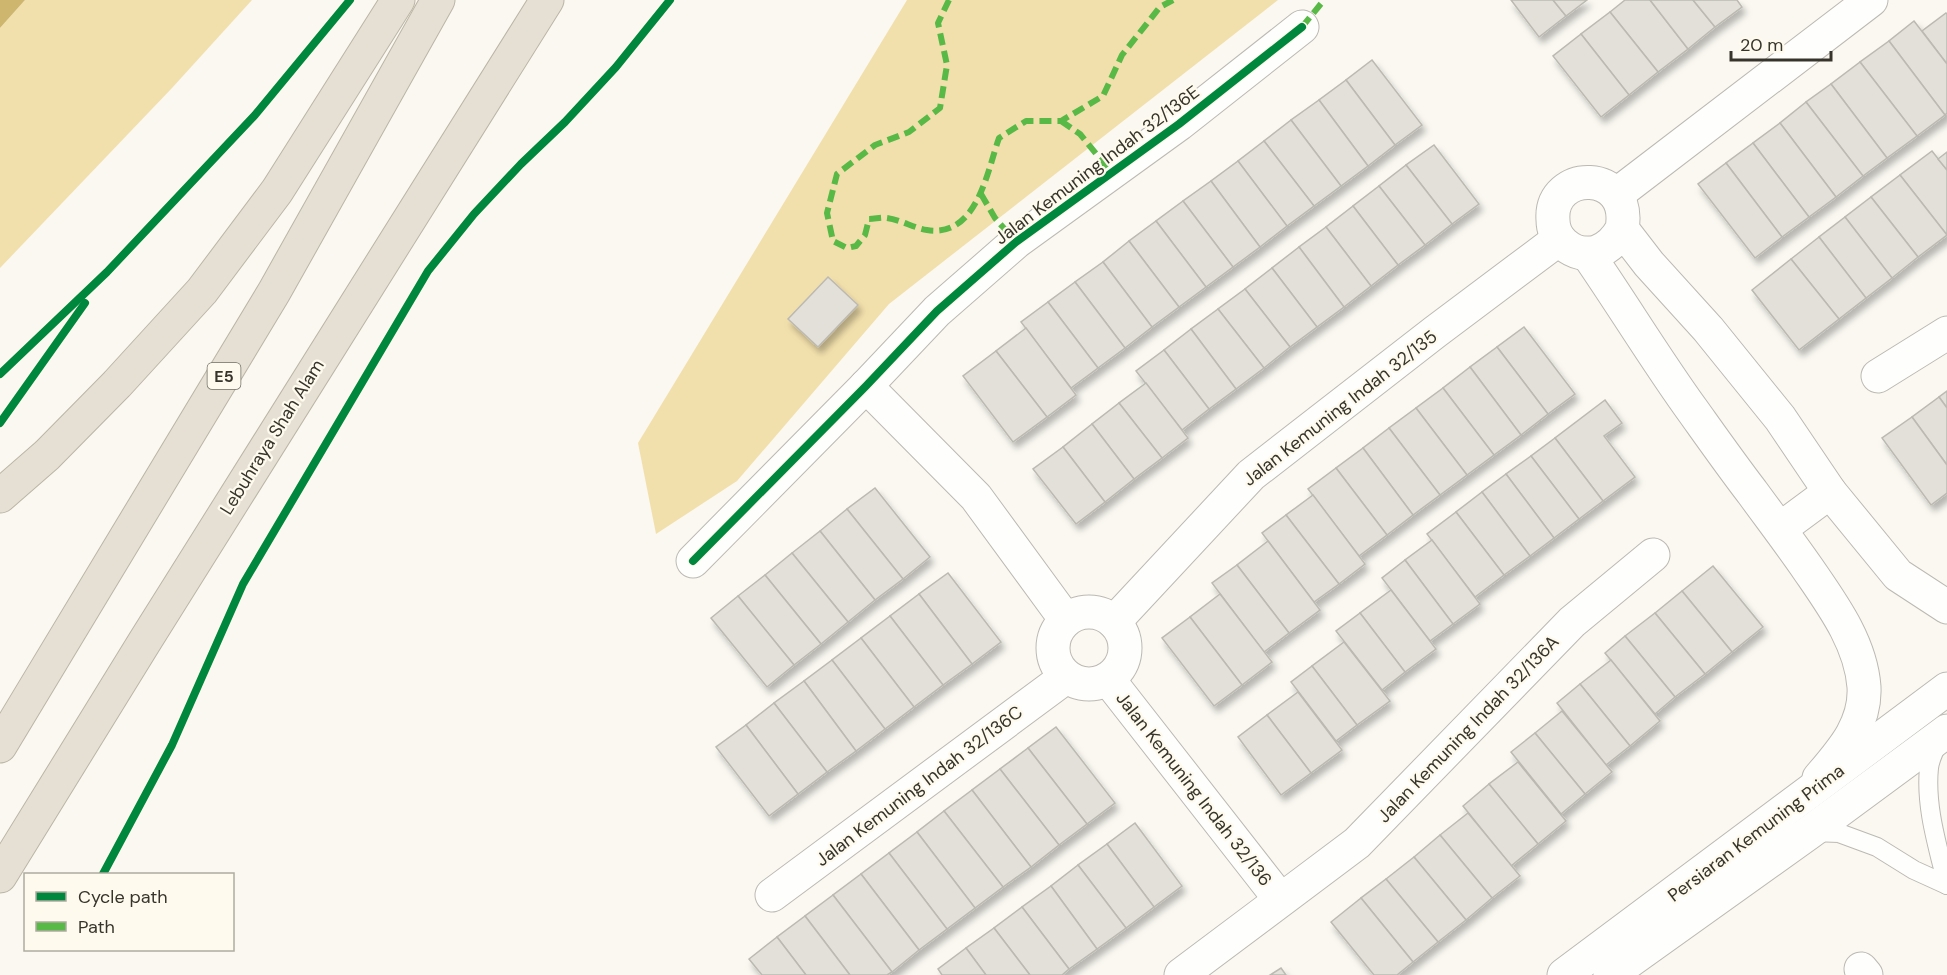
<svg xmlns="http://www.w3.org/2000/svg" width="1947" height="975" font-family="'DM Sans',sans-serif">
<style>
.green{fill:#f2e0ac}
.water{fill:#ceb66e}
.building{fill:#e2e0d9;stroke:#bbb9b2;stroke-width:1.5;filter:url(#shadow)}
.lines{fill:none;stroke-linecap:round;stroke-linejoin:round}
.service-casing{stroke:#bcb9b2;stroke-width:20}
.minor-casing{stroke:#bcb9b2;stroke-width:35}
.tertiary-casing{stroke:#bcb9b2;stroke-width:35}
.motorway-casing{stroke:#bbb5a6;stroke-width:35}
.service{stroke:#fefefd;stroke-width:18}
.minor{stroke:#fefefd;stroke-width:33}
.tertiary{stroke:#fefefd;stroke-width:33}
.motorway{stroke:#e5e0d3;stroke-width:33}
.quiet{stroke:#58b947;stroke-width:6;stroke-dasharray:12 6;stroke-linecap:butt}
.cycleway-casing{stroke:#fefaed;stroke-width:11}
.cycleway{stroke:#00873e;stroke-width:8}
.labels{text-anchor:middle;stroke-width:4.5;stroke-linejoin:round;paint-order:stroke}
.shield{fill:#fefaed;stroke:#736f66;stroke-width:1.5}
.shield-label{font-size:16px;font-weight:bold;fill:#37342c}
.street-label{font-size:18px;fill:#37342c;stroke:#fefaed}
</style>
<defs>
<filter id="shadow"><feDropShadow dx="3.5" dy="6" stdDeviation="3" flood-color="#0004"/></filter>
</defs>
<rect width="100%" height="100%" fill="#faf8f1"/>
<g class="green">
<polygon points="25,0 252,0 172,88 0,268 0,28"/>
<polygon points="907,0 1278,0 889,304 737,481 656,534 638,443"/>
</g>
<polygon class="water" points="0,0 25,0 0,28"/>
<g class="building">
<polygon points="1511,0 1553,0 1566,16 1539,37"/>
<polygon points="1553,0 1587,0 1566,16"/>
<polygon points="1625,0 1650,0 1688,49 1658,72 1610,12"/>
<polygon points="1650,0 1693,0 1715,27 1688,49"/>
<polygon points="1693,0 1737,0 1742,7 1715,27"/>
<polygon points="1610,12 1658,72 1629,95 1581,34"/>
<polygon points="1946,13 1947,14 1947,64 1922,31"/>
<polygon points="1914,21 1947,64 1947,113 1945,115 1889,41"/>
<polygon points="1581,34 1629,95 1601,117 1553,56"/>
<polygon points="1889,41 1945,115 1917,136 1860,62"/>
<polygon points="1372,60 1422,125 1395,145 1346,80"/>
<polygon points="1860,62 1917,136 1887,158 1831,84"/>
<polygon points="1346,80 1395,145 1368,166 1319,100"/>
<polygon points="1831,84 1887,158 1863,176 1806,102"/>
<polygon points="1319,100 1368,166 1341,186 1291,120"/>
<polygon points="1806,102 1863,176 1836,197 1780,123"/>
<polygon points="1291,120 1341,186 1314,206 1264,141"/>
<polygon points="1780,123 1836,197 1809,217 1753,143"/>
<polygon points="1264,141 1314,206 1287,226 1238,161"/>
<polygon points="1753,143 1809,217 1782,237 1726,163"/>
<polygon points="1434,145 1479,204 1452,224 1406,165"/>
<polygon points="1932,151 1947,170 1947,235 1900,175"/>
<polygon points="1947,152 1947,170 1938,159"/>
<polygon points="1238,161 1287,226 1260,247 1211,181"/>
<polygon points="1726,163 1782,237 1755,258 1698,184"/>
<polygon points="1406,165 1452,224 1425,245 1379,186"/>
<polygon points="1900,175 1947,235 1918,257 1871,197"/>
<polygon points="1211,181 1260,247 1233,267 1183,201"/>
<polygon points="1379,186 1425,245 1398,265 1353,206"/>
<polygon points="1871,197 1918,257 1892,278 1845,217"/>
<polygon points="1183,201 1233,267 1206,287 1156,221"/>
<polygon points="1353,206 1398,265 1371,286 1326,227"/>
<polygon points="1845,217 1892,278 1866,298 1819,237"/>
<polygon points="1156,221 1206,287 1179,307 1129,241"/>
<polygon points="1326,227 1371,286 1344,307 1299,247"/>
<polygon points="1819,237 1866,298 1839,319 1791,259"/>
<polygon points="1129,241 1179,307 1152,327 1103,262"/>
<polygon points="1299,247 1344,307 1317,327 1272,268"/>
<polygon points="1791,259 1839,319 1799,350 1752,290"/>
<polygon points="1103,262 1152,327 1125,348 1075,282"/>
<polygon points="1272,268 1317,327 1290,347 1245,289"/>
<polygon points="828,277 858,305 818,347 788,319"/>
<polygon points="1075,282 1125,348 1098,368 1048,302"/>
<polygon points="1245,289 1290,347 1264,368 1218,309"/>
<polygon points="1048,302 1098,368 1071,388 1021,322"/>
<polygon points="1218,309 1264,368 1236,389 1191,329"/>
<polygon points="1524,327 1575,394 1548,414 1497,347"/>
<polygon points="1026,328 1076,395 1047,417 996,351"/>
<polygon points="1191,329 1236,389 1209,409 1164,350"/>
<polygon points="1497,347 1548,414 1521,435 1470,367"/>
<polygon points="1164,350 1209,409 1182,430 1136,371"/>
<polygon points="996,351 1047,417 1013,442 963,376"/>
<polygon points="1470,367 1521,435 1494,455 1443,388"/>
<polygon points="1146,383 1188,438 1162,458 1119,403"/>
<polygon points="1443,388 1494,455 1467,475 1416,408"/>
<polygon points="1947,391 1947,408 1939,397"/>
<polygon points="1939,397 1947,408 1947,465 1912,417"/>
<polygon points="1605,400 1622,423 1604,436 1635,477 1603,501 1555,438"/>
<polygon points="1119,403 1162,458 1134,479 1092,424"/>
<polygon points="1416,408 1467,475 1440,495 1389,428"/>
<polygon points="1912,417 1947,465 1947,493 1931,505 1882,438"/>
<polygon points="1092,424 1134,479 1105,502 1063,447"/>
<polygon points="1389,428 1440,495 1413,515 1363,448"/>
<polygon points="1555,438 1603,501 1579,519 1531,456"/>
<polygon points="1063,447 1105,502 1076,524 1033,469"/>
<polygon points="1363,448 1413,515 1387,535 1336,468"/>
<polygon points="1531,456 1579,519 1554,538 1506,474"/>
<polygon points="1336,468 1387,535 1359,556 1308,489"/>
<polygon points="1506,474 1554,538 1530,556 1482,492"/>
<polygon points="875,488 930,557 903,579 847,509"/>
<polygon points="1482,492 1530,556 1504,575 1456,512"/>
<polygon points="1313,495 1365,564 1339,584 1286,515"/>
<polygon points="847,509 903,579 875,600 820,531"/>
<polygon points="1456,512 1504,575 1475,597 1427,534"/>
<polygon points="1286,515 1339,584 1314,602 1262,533"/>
<polygon points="820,531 875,600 848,622 792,553"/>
<polygon points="1432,540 1480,604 1453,624 1405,560"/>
<polygon points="1268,541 1320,610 1289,633 1237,565"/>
<polygon points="792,553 848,622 821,644 765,575"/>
<polygon points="1405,560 1453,624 1430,641 1382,578"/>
<polygon points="1237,565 1289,633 1264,652 1212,583"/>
<polygon points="1713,566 1763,627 1732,652 1682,591"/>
<polygon points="948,573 1001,642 972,664 919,594"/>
<polygon points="765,575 821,644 794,665 738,596"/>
<polygon points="1391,590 1436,649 1405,672 1360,613"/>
<polygon points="1682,591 1732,652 1705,674 1655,613"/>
<polygon points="919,594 972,664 943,685 890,616"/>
<polygon points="1220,594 1272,662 1242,685 1190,617"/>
<polygon points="738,596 794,665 767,687 711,618"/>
<polygon points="1360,613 1405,672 1382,690 1336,631"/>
<polygon points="1655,613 1705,674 1675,697 1625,636"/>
<polygon points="890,616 943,685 914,707 861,638"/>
<polygon points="1190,617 1242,685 1214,706 1162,638"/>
<polygon points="1625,636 1675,697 1655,714 1605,653"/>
<polygon points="861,638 914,707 885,729 832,660"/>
<polygon points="1344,642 1390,701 1357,725 1312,666"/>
<polygon points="832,660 885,729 856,751 804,681"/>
<polygon points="1611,660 1660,721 1630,746 1580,684"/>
<polygon points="1312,666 1357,725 1336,741 1291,682"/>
<polygon points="804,681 856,751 827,772 774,703"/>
<polygon points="1580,684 1630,746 1606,765 1557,703"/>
<polygon points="1298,692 1342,750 1311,773 1267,715"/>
<polygon points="774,703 827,772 798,794 746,725"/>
<polygon points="1562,711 1612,772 1585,794 1535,733"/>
<polygon points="1267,715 1311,773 1281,795 1238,737"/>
<polygon points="746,725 798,794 769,816 716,747"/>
<polygon points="1056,727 1115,803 1087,824 1028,748"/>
<polygon points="1535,733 1585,794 1561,814 1511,752"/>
<polygon points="1028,748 1087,824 1059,845 1000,769"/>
<polygon points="1518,762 1566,821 1538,844 1489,784"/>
<polygon points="1000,769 1059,845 1031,867 972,790"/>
<polygon points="1489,784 1538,844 1511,866 1463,806"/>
<polygon points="972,790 1031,867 1003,887 944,811"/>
<polygon points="944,811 1003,887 975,908 917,832"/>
<polygon points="1468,813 1520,876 1492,898 1440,835"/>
<polygon points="1135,823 1182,886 1154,907 1107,844"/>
<polygon points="917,832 975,908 947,929 889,853"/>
<polygon points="1440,835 1492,898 1466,920 1414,857"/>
<polygon points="1107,844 1154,907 1126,928 1078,865"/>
<polygon points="889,853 947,929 919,950 861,874"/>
<polygon points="1414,857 1466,920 1438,942 1386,879"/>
<polygon points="1078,865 1126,928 1097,949 1051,886"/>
<polygon points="861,874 919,950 892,972 833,895"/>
<polygon points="1386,879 1438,942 1413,962 1361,898"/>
<polygon points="1051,886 1097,949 1069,969 1022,907"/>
<polygon points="833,895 892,972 887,975 850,975 805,916"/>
<polygon points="1361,898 1413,962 1397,975 1374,975 1331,922"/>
<polygon points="1022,907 1069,969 1062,975 1030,975 994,928"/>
<polygon points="805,916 850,975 806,975 777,937"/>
<polygon points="994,928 1030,975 986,975 966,948"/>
<polygon points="777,937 806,975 762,975 749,959"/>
<polygon points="966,948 986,975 942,975 938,969"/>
<polygon points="1281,968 1286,975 1270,975"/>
</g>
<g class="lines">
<defs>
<g id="service">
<path d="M1939,741c-4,8 -9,18 -10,27 -4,39 9,79 18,117"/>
<polyline points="1812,832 1839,833 1877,847 1914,870 1947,885"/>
</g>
<g id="minor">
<polyline points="1616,195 1871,0"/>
<path d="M1622,229c-12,22 -36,34 -58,15 -7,-6 -11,-14 -11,-24 -4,-51 80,-52 69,9l27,35 59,65 72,89 50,74 68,83 49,32"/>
<path d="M1587,253c36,52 69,107 106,158 20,28 39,55 59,81 19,26 38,51 56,77 24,35 53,74 56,118 2,38 -22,64 -45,91"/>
<polyline points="1878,376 1947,333"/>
<polyline points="866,386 976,497 1066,620"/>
<polyline points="1780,529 1830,492"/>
<polyline points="693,561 866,386 937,311 1016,242 1179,124 1302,27"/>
<circle cx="1089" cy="648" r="36"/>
<polyline points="1114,622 1251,475 1435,332 1559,239"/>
<polyline points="1108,679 1280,899"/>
<polyline points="772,895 1066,677"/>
<polyline points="1861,969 1866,975"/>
<polyline points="1181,975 1357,843 1572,622 1653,555"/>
</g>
<g id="tertiary">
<polyline points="1564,975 1947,689"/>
<polyline points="1610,975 1810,832 1947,731"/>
</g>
<g id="motorway">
<polyline points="0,496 47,455 117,384 202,291 277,191 398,0"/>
<polyline points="0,746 274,292 438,0"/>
<polyline points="0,876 145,641 547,0"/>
</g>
</defs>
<use href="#service" class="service-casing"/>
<use href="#minor" class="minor-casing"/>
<use href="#tertiary" class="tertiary-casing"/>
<use href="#motorway" class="motorway-casing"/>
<use href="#service" class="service"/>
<use href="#minor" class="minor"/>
<use href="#tertiary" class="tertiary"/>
<use href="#motorway" class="motorway"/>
<g class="quiet">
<path d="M949,0l-11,23 9,42 -7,43 -31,24 -34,13 -38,29 -10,39 6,28 14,7 9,-2 9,-11 4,-16c6,0 13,-2 18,-1 14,2 27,10 40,12 50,8 60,-58 72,-92l27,-17h35l42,-25 19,-41 38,-48 13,-7"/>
<polyline points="1302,27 1324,0"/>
<polyline points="1061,121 1080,134 1111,172"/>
<polyline points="981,194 995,218 1016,242"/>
</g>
<defs>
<g id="cycleway">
<polyline points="0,374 107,272 255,115 350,0"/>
<polyline points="0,423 85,303"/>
<polyline points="693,561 866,386 937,311 1016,242 1179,124 1302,27"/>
<polyline points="103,874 172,745 243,584 428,271 474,214 521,164 565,122 616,67 670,0"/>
</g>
</defs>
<use href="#cycleway" class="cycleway-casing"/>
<use href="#cycleway" class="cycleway"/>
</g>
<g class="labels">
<rect class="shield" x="207.5" y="363" width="33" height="26" rx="4.5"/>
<g class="shield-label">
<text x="224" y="382">E5</text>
</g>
<g class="street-label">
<text transform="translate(1097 165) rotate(-37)" y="6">Jalan Kemuning Indah 32/136E</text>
<text transform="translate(1340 408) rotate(-38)" y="6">Jalan Kemuning Indah 32/135</text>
<text transform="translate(272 437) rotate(-58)" y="6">Lebuhraya Shah Alam</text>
<text transform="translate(1468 729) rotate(-46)" y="6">Jalan Kemuning Indah 32/136A</text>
<text transform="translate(919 786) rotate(-37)" y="6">Jalan Kemuning Indah 32/136C</text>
<text transform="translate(1194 789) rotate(52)" y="6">Jalan Kemuning Indah 32/136</text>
<text transform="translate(1756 833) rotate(-37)" y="6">Persiaran Kemuning Prima</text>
</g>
</g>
<rect x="24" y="873" width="210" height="78" fill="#fefaed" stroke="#aeaba0" stroke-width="1.5"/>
<rect x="36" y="892" width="30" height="9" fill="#00873e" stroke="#aeaba0" stroke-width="1.5"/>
<text x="78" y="903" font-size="18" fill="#37342c">Cycle path</text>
<rect x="36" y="922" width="30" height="9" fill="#58b947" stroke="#aeaba0" stroke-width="1.5"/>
<text x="78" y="933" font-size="18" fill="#37342c">Path</text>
<path d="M1731 51v9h100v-9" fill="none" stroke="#37342c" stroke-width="3"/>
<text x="1740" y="51" font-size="18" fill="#37342c" stroke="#fefaed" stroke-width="4.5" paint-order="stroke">20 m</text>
</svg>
